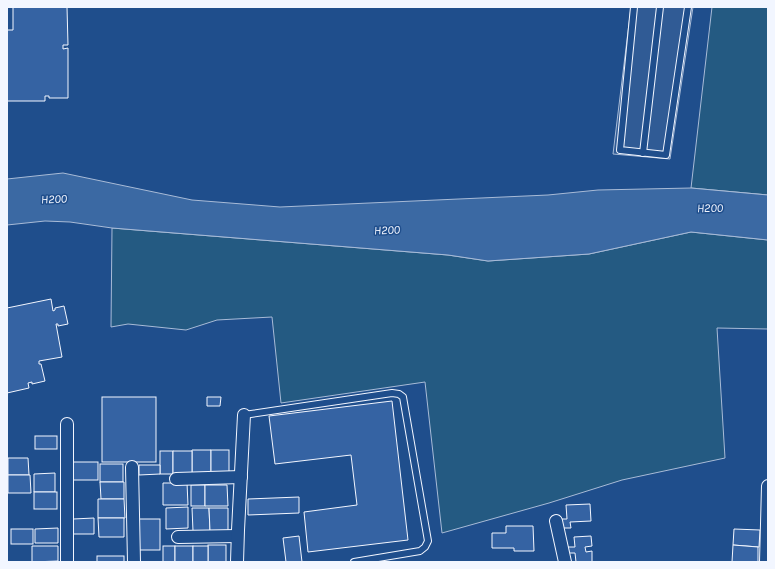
<svg xmlns="http://www.w3.org/2000/svg" width="775" height="569" font-family="Karla,sans-serif">
<style>
.green{fill:#245a82;stroke:#a8bbd7}
.parking{fill:#305b95;stroke:#a8bbd7}
.water{fill:#3b69a3;stroke:#a8bbd7}
.building{fill:#3563a3;stroke:#f2f6ff}
.lines{fill:none;stroke-linecap:round;stroke-linejoin:round}
.service-casing{stroke:#f2f6ff;stroke-width:8}
.minor-casing{stroke:#f2f6ff;stroke-width:14}
.service{stroke:#1f4e8c;stroke-width:6}
.minor{stroke:#1f4e8c;stroke-width:12}
.labels{text-anchor:middle;stroke-width:3;stroke-linejoin:round;paint-order:stroke}
.water-label{font-size:12px;font-style:italic;fill:#f2f6ff;stroke:#1f4e8c}
</style>
<rect width="100%" height="100%" fill="#1f4e8c"/>
<g class="green">
<polygon points="712,7 768,7 768,195 691,188"/>
<polygon points="112,228 448,255 488,261 589,254 691,232 768,240 768,329 717,328 725,458 622,480 549,503 442,533 425,382 281,403 272,317 217,320 186,330 128,324 111,327"/>
</g>
<polygon class="parking" points="631,7 693,7 670,159 613,154"/>
<polygon class="water" points="63,173 192,200 280,207 548,195 598,190 691,188 768,195 768,240 691,232 589,254 488,261 448,255 112,228 70,222 45,221 7,225 7,179"/>
<g class="building">
<polygon points="13,7 67,7 68,45 63,45 63,49 68,48 68,98 49,98 49,96 45,96 45,101 7,101 7,30 13,30"/>
<polygon points="51,299 53,311 55,310 55,308 64,306 68,324 58,326 58,324 56,324 62,357 39,361 39,364 41,364 45,381 32,384 32,382 28,383 29,388 7,393 7,308"/>
<rect x="102" y="397" width="54" height="65"/>
<polygon points="207,397 221,397 220,406 207,406"/>
<polygon points="392,401 408,540 308,552 304,512 357,505 351,455 275,464 269,416"/>
<rect x="35" y="436" width="22" height="13"/>
<polygon points="192,450 211,450 211,474 192,473"/>
<rect x="211" y="450" width="18" height="22"/>
<rect x="160" y="451" width="13" height="23"/>
<polygon points="173,451 192,451 192,473 173,474"/>
<polygon points="8,458 28,458 29,475 8,475"/>
<rect x="72" y="462" width="26" height="18"/>
<rect x="100" y="464" width="23" height="18"/>
<polygon points="139,465 160,465 160,474 139,475"/>
<polygon points="55,473 55,492 34,492 34,474"/>
<polygon points="8,475 30,475 31,493 8,493"/>
<polygon points="100,482 124,482 124,499 101,499"/>
<polygon points="163,483 187,483 188,505 163,505"/>
<rect x="191" y="485" width="14" height="21"/>
<polygon points="205,485 227,485 228,506 205,506"/>
<rect x="34" y="492" width="23" height="17"/>
<polygon points="299,497 299,513 248,515 248,499"/>
<polygon points="98,499 124,499 125,518 98,518"/>
<polygon points="590,504 591,521 570,522 571,528 561,528 560,519 567,519 566,505"/>
<polygon points="188,507 188,528 166,529 166,508"/>
<polygon points="192,508 209,508 210,531 193,531"/>
<polygon points="209,508 228,508 228,531 210,531"/>
<polygon points="94,518 94,534 73,534 73,519"/>
<polygon points="98,518 124,518 124,537 99,537"/>
<rect x="139" y="519" width="21" height="31"/>
<polygon points="506,526 533,526 534,551 514,551 514,548 492,548 492,533 506,533"/>
<polygon points="58,528 58,543 35,543 35,529"/>
<rect x="11" y="529" width="22" height="15"/>
<polygon points="734,529 760,530 759,547 733,545"/>
<polygon points="299,536 302,562 286,562 283,538"/>
<polygon points="591,536 592,546 585,547 586,552 592,551 592,562 576,562 575,553 569,553 568,547 575,547 574,537"/>
<rect x="208" y="545" width="18" height="17"/>
<polygon points="733,545 758,547 758,562 732,562"/>
<polygon points="32,546 58,546 58,561 32,562"/>
<rect x="163" y="546" width="12" height="16"/>
<rect x="175" y="546" width="18" height="16"/>
<rect x="193" y="546" width="15" height="16"/>
<rect x="97" y="556" width="27" height="6"/>
</g>
<g class="lines">
<defs>
<g id="service">
<polyline points="634,7 620,150 666,155 688,7"/>
<polyline points="643,153 660,7"/>
<polyline points="244,415 392,393 399,394 403,397 428,541 425,547 420,551 354,562"/>
</g>
<g id="minor">
<polyline points="67,424 67,562"/>
<polyline points="132,467 134,562"/>
<polyline points="176,479 241,477"/>
<polyline points="556,521 565,562"/>
<polyline points="178,537 237,536"/>
<polyline points="237,562 238,530 244,415"/>
<polyline points="766,562 768,486"/>
</g>
</defs>
<use href="#service" class="service-casing"/>
<use href="#minor" class="minor-casing"/>
<use href="#service" class="service"/>
<use href="#minor" class="minor"/>
</g>
<g class="labels">
<g class="water-label">
<text transform="translate(54 199) rotate(-2)" y="4">H200</text>
<text transform="translate(710 208) rotate(-1)" y="4">H200</text>
<text transform="translate(387 230) rotate(-2)" y="4">H200</text>
</g>
</g>
<rect width="775" height="569" fill="none" stroke="#f2f6ff" stroke-width="16"/>
</svg>
